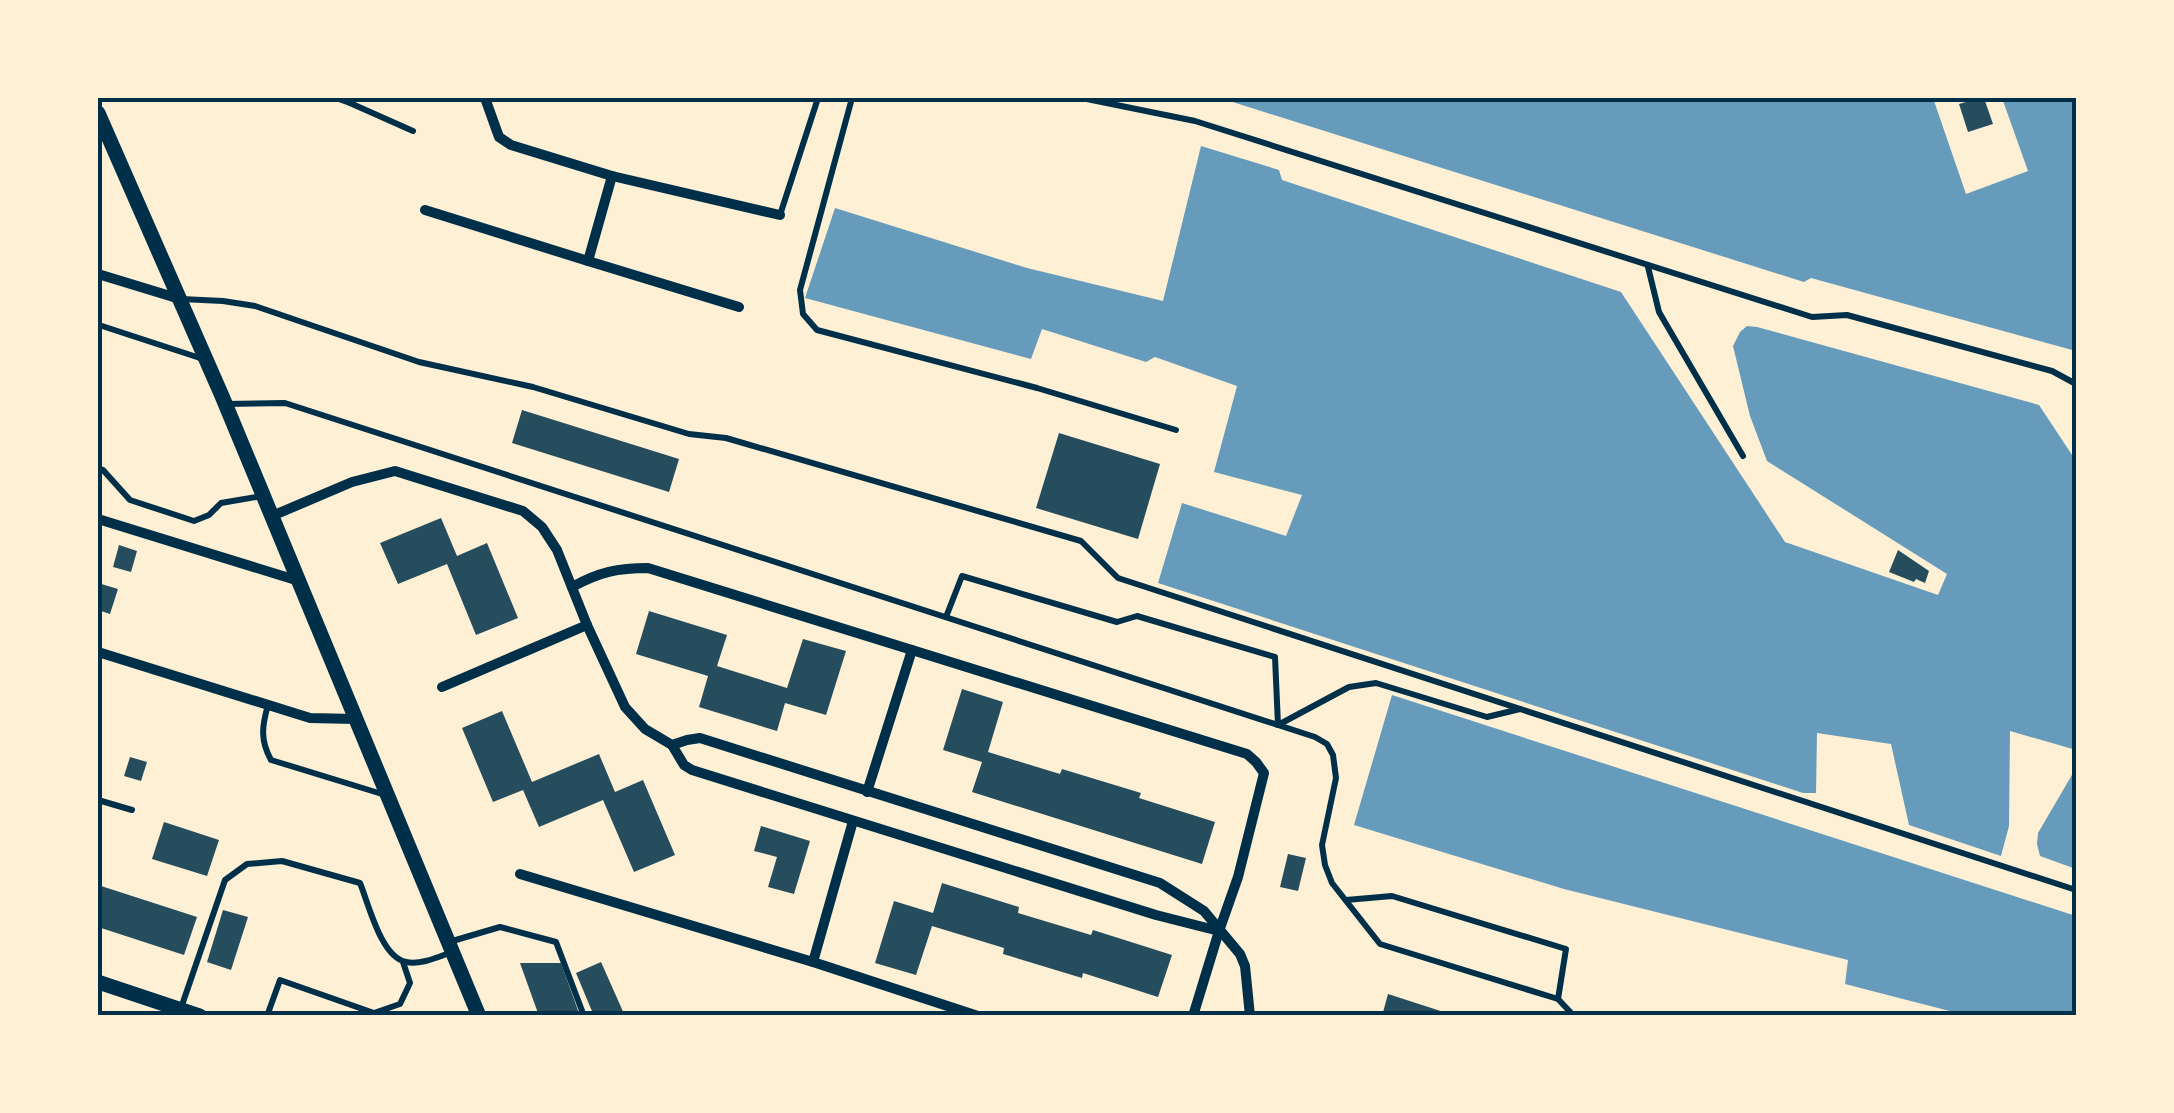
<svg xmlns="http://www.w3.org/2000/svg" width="2174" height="1113" font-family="'PT Serif',serif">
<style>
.water{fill:#669bbc}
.building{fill:#264d5e}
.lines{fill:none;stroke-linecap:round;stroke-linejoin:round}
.service{stroke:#003049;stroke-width:6}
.minor{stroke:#003049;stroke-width:10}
.secondary{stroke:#003049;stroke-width:15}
.neatline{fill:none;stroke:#003049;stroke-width:4}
</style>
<rect width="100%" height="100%" fill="#fdf0d5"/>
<g class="water">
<polygon points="1220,98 1933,98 1966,194 2028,171 2002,98 2076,98 2076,351 1811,278 1804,282"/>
<polygon points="1201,146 1279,170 1282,180 1621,292 1785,542 1938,595 1947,574 1767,461 1750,416 1733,346 1740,332 1747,326 1757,327 2039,405 2076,461 2076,750 2010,731 2009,826 2001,856 1909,825 1891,744 1817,733 1816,793 1803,793 1158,583 1182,503 1286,536 1302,495 1214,472 1237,386 1155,357 1146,362 1042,329 1031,359 805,298 835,208 1027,268 1163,301"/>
<polygon points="1392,695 2076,916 2076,1015 1965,1015 1845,984 1848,960 1564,889 1354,825"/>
<polygon points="2076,768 2076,869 2040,856 2037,844 2038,833"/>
</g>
<g class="building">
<polygon points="1980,98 1984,98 1993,124 1968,132 1959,104"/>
<polygon points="522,410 679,459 669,492 512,443"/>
<polygon points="1059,433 1160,464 1138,539 1036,508"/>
<polygon points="441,518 457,556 487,543 518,618 476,635 447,564 398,584 380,543"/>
<polygon points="119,545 137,551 131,572 113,567"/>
<polygon points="1898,550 1929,571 1925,583 1916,579 1914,582 1889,572"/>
<polygon points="98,583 118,589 110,614 101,611 99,620"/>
<polygon points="649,611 727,635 717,666 787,688 803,639 846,651 826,715 785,703 777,731 699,707 708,676 636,654"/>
<polygon points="962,689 1003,702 988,752 1060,774 1062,769 1141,793 1139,798 1215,822 1202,864 972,792 982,762 943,750"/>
<polygon points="502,711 532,782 599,754 615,792 643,780 675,855 634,872 603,800 539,827 523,790 493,802 462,728"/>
<polygon points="130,757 147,762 141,781 124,776"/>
<polygon points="164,822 219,840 207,876 152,859"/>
<polygon points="761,826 810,841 794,894 768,887 777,857 754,851"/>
<polygon points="1288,854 1306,858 1298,891 1280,887"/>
<polygon points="942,883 1019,907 1018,913 1091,935 1093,930 1172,955 1158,997 1083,973 1082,978 1003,954 1004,948 932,926 916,975 875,963 894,901 933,913"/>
<polygon points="98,885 197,917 184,955 98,927"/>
<polygon points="223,910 248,917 231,970 207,962"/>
<polygon points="601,962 625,1016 594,1016 576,973"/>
<polygon points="520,963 561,963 580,1016 539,1016"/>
<polygon points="1388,994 1453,1015 1453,1016 1382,1016"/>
</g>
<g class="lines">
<g class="service">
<polyline points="336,98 350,103 352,98"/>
<polyline points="852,98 800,290 803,314 817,330 1037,388 1176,430"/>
<polyline points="1082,98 1195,121 1812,317 1847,315 2052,371 2076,384"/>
<polyline points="350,103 413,131"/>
<polyline points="780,215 818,98"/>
<polyline points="1648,267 1659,312 1743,456"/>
<polyline points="181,299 223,301 255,306 419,362 533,387 689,434 726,438 1081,541 1118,578 2076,890"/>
<polyline points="99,325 203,359"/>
<polyline points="226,404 285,403 1315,737 1327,744 1333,755 1336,778 1322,845 1325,865 1332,883 1380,944 1558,999 1574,1016"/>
<polyline points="98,468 103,470 130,500 194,521 209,515 221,503 262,496"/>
<polyline points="946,617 962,576 1117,622 1137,616 1275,657 1278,725 1349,687 1376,683 1487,717 1520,709"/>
<path d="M268,705c-6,21 -8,35 3,55l111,34"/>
<polyline points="98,800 132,810"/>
<polyline points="1346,900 1392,896 1566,949 1558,999"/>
<polyline points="449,942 500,927 556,942 584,1016"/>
<path d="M181,1008l44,-128 22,-16 35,-3 78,22c9,22 21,74 46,79 15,3 32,-5 46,-10"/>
<polyline points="267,1016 280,980 374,1013 400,1004 410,983 403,962"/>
</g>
<g class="minor">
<polyline points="485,98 499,137 511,145 612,176 780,215"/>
<polyline points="612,176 588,261 739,307"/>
<polyline points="425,210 588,261"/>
<polyline points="98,274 180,299"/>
<polyline points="272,516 352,482 395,471 523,511 542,527 557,550 587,625 625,707 645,729 672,745 684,765 692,770 1156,915 1219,931"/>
<polyline points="98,519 299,581"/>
<path d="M572,587c27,-15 46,-19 76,-19l264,82"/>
<polyline points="98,652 310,718 355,719"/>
<polyline points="442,687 587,625"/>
<polyline points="672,745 687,740 700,738 1160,883 1204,911 1240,954 1245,966 1250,1016"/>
<polyline points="867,792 912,650 1247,754 1256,762 1264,773 1238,877 1219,931 1193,1016"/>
<polyline points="520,874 813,962 978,1016"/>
<polyline points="813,962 853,821"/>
</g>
<g class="secondary">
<polyline points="98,113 222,396 479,1016"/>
<polyline points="98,982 200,1016"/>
</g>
</g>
<rect width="2174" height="1113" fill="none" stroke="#fdf0d5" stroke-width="200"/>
<rect x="100" y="100" width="1974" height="913" class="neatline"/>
</svg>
